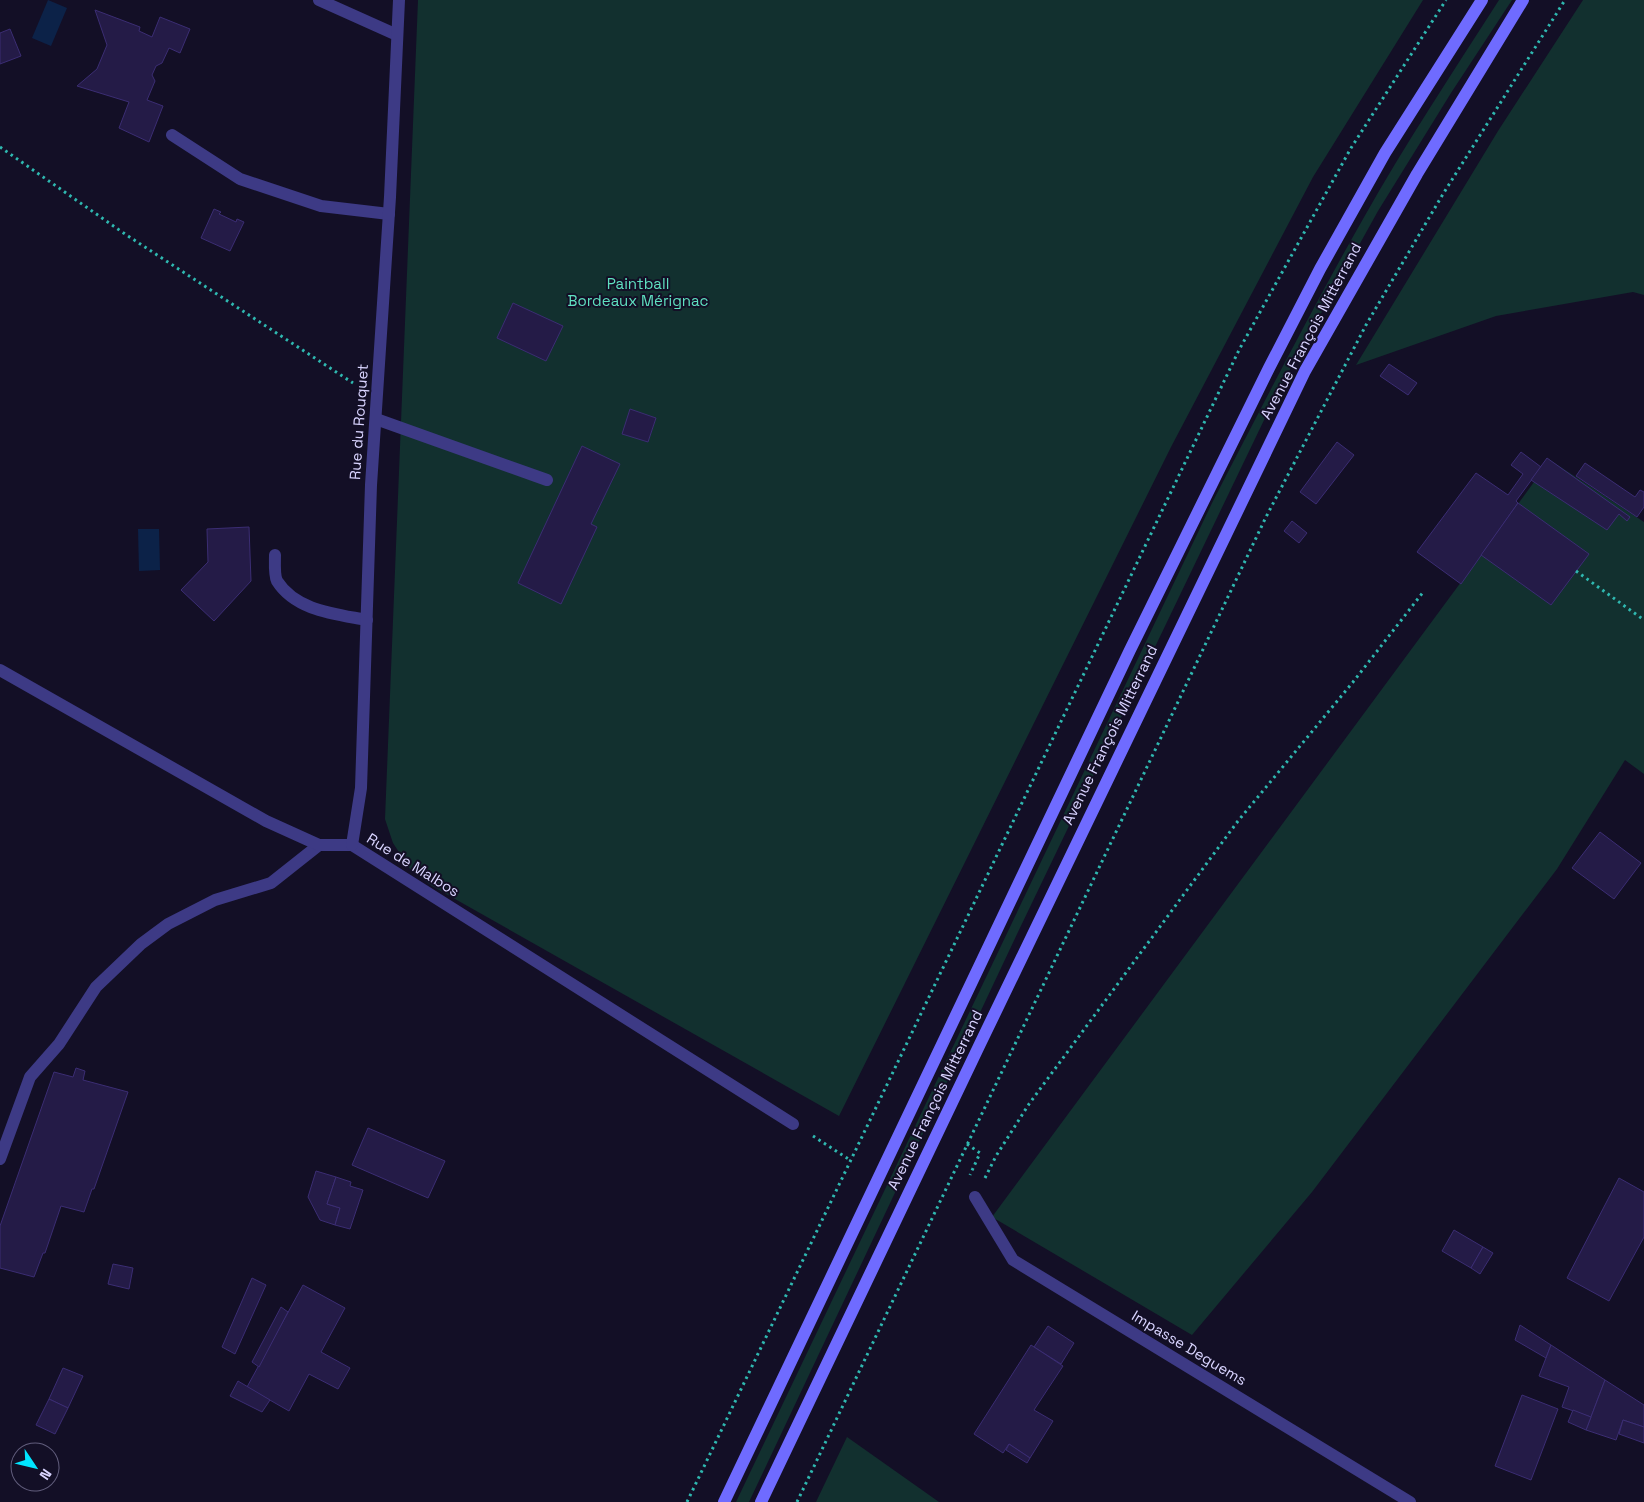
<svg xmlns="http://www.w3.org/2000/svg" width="1644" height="1502" font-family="'Space Grotesk',sans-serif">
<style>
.green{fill:#12302f}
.water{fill:#0c2248}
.building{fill:#241b47;stroke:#3b2d73}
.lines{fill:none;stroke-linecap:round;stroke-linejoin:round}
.path{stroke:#2fb8b0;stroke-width:3;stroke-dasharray:2.5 4;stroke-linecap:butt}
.lane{stroke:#3d3a85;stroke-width:12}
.street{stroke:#3d3a85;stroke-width:12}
.secondary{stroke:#6f6bff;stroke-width:12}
.labels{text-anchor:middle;stroke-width:4;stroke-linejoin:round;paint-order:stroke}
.park-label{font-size:15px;fill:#5fe0c0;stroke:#130f26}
.street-label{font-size:15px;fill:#d9d4ff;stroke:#130f26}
</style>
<rect width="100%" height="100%" fill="#130f26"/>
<g class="green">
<polygon points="418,0 1423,0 1313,177 1171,447 839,1116 432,886 410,869 393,843 385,819"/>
<path d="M1499,0h13l-61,93 -73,118 -100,180 -260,541 -269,570h-13l476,-999c49,-95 98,-191 151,-284 42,-75 90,-147 136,-219z"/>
<polygon points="1583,0 1644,0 1644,295 1633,292 1496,316 1356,365 1498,131"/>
<polygon points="1547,458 1644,522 1644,774 1625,760 1557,869 1312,1192 1192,1335 992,1217 1481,555 1534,482"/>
<polygon points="847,1437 939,1502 816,1502"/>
</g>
<g class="water">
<polygon points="48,0 67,8 51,46 32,38"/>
<polygon points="138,529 159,529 160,570 139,571"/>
</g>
<g class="building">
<polygon points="95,10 140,27 139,31 152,37 160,17 190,29 180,53 169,48 162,63 156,66 152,75 155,81 147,100 163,106 149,142 119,128 129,102 77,86 97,69 107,45"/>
<polygon points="10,29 21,56 0,64 0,33"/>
<polygon points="214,209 221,212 219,214 236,222 237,219 244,222 230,251 201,238"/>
<polygon points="513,303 563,326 546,361 497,338"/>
<polygon points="1389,364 1417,383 1408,395 1380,376"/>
<polygon points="630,409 656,418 648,442 622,434"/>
<polygon points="1337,442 1354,455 1316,504 1300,492"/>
<polygon points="582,446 620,464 591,524 597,527 561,604 518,583"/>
<polygon points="1521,452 1541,467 1516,501 1518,503 1461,584 1417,552 1476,473 1508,495 1523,474 1511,465"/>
<polygon points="1547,458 1630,517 1627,521 1619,514 1607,530 1531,480"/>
<polygon points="1585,463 1635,497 1640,490 1644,492 1644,507 1637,517 1576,476"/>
<polygon points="1518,503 1589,554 1551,605 1481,555"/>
<polygon points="1292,521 1307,533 1299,543 1284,531"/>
<polygon points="249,527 251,581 214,621 181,590 208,562 207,529"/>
<polygon points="1600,832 1641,863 1614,899 1572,868"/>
<polygon points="76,1068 85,1071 83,1080 128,1092 94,1189 92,1189 84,1212 61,1206 45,1253 43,1253 34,1277 0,1268 0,1226 54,1072 73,1077"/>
<polygon points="368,1128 445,1161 428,1198 352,1165"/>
<polygon points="316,1171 336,1177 327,1204 340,1208 335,1225 320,1220 308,1197"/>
<polygon points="336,1177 351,1182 350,1186 363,1190 350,1229 335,1225 340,1208 327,1204"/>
<polygon points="1619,1178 1644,1192 1644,1237 1609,1301 1567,1278"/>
<polygon points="1454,1230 1483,1247 1471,1268 1442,1251"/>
<polygon points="1483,1247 1493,1253 1480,1274 1471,1268"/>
<polygon points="113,1264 133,1268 129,1289 108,1284"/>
<polygon points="252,1278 266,1285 235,1354 222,1347"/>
<polygon points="303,1285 345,1308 321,1352 350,1368 338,1389 309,1374 289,1411 247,1387"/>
<polygon points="281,1307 288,1312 259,1367 252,1362"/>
<polygon points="1520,1325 1551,1345 1546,1358 1515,1340"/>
<polygon points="1048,1326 1074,1343 1061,1364 1034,1347"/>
<polygon points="1031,1345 1063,1366 1034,1410 1053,1421 1030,1458 1009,1444 1003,1453 974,1434"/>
<polygon points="1551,1345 1605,1380 1591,1417 1562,1407 1569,1387 1539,1376"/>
<polygon points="63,1368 83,1376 68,1408 49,1399"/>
<polygon points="1605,1380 1644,1405 1644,1427 1623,1420 1616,1440 1586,1430"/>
<polygon points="238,1381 270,1400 262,1412 230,1396"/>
<polygon points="1522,1395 1558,1409 1531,1480 1495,1466"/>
<polygon points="49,1399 68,1408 55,1434 36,1425"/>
<polygon points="1573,1410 1591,1417 1586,1430 1568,1422"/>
<polygon points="1623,1420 1644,1427 1644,1443 1619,1434"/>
<polygon points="1009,1444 1030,1458 1027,1463 1006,1450"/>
</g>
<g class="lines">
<g class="path">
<polyline points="0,147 125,234 353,383"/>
<polyline points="1576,571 1644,620"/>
<polyline points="813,1136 850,1160"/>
<polyline points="967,1144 980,1153 970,1175"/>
<polyline points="985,1178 996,1156 1029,1104 1238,821 1353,682 1424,591"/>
<polyline points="687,1502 1239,350 1351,148 1446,0"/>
<polyline points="797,1502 1266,517 1366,325 1443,194 1565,0"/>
</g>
<g class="lane">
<polyline points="319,0 397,35"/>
<polyline points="172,135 240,179 321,206 389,214"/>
<polyline points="376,419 547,480"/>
<path d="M275,555c0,7 -1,20 2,26 19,30 59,33 90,39"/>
<polyline points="0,1159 30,1077 59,1044 96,987 141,944 168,924 215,900 271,883 319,845"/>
</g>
<g class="street">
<polyline points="0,670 266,821 319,845 352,845 793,1124"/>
<polyline points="352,845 361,788 371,485 390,197 399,0"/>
<polyline points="975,1197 1013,1260 1410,1502"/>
</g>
<g class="secondary">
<polyline points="724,1502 1130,650 1269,368 1320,269 1385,153 1482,0"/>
<polyline points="761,1502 980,1044 1305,371 1417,174 1523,0"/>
</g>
</g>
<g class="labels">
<g class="park-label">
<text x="638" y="289">Paintball<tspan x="638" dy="17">Bordeaux Mérignac</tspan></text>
</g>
<g class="street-label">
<text transform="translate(1311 331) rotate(-62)" y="5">Avenue François Mitterrand</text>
<text transform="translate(359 422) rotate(-86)" y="5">Rue du Rouquet</text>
<text transform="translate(1110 735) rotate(-64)" y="5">Avenue François Mitterrand</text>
<text transform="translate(413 865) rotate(32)" y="5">Rue de Malbos</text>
<text transform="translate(935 1100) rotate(-64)" y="5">Avenue François Mitterrand</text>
<text transform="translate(1189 1348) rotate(31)" y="5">Impasse Deguems</text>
</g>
</g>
<g transform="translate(35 1467) rotate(125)"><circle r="24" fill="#130f26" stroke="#625e7d"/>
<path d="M0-4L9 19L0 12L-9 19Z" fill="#00e5ff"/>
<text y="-8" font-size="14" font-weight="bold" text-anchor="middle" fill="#d9d4ff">N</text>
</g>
</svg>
